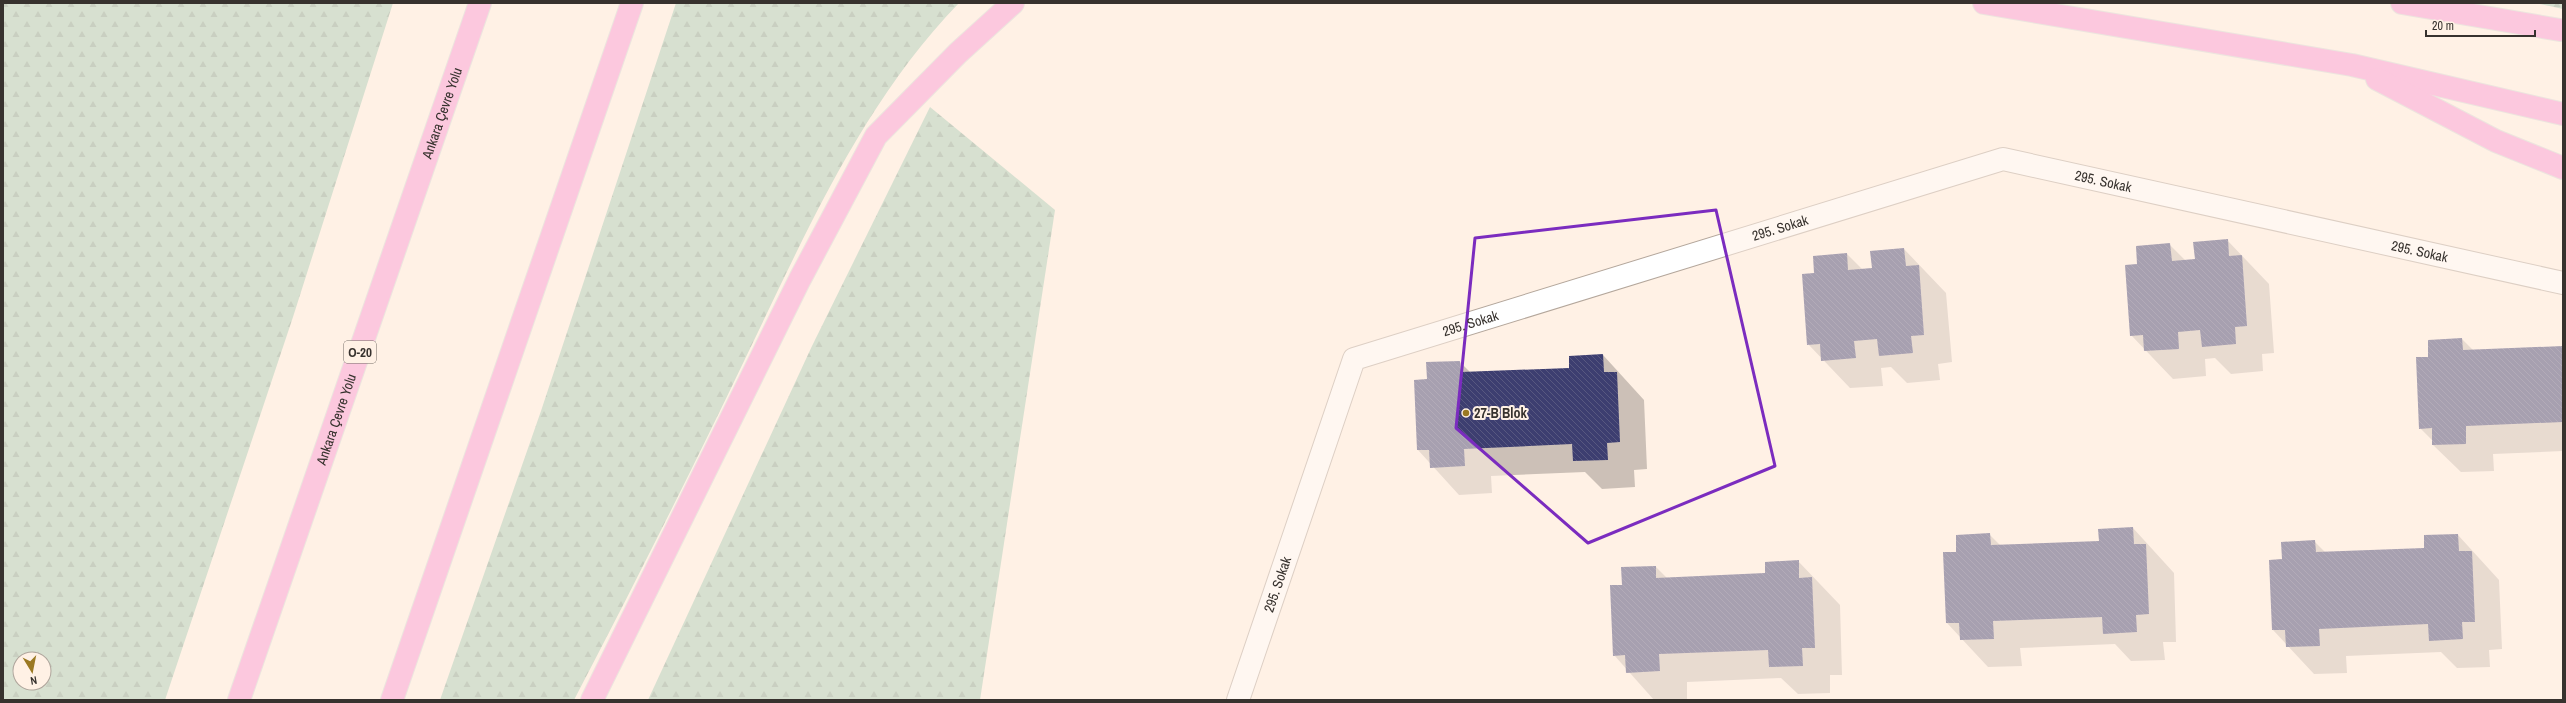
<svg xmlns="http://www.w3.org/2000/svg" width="2566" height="703" font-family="'Archivo Narrow',sans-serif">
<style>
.forest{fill:url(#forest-firs);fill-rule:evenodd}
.shadow{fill:#0003}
.building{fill:url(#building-back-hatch)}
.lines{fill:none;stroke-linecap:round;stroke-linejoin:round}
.minor-casing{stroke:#b4a79c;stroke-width:24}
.highway-casing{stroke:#d7d6d5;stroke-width:24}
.minor{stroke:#fff;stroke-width:22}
.highway{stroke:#f897d6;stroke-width:22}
.marked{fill:none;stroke:#7b2cbf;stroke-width:3;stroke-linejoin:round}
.poi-dot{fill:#9b7923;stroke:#fff1e5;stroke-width:1.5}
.labels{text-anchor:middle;stroke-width:4;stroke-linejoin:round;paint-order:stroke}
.shield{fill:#fff1e5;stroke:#736b65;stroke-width:1}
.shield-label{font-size:13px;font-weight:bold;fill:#37322e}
.street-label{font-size:14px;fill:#37322e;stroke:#fff1e5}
.poi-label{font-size:14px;font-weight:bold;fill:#37322e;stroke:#fff1e5;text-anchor:start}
</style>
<defs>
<pattern id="forest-firs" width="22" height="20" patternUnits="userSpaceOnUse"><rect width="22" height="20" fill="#a6ccb5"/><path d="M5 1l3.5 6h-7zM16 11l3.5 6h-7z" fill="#88a694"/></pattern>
<pattern id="building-back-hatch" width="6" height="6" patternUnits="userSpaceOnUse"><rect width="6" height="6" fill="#3d3e70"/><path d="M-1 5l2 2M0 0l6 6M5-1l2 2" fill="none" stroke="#585880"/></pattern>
</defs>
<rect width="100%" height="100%" fill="#fff1e5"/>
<g class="forest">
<path d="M3,3h390l-100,314 -128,383h-162zM20,659h24v24h-24z"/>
<path d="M676,3h283c-97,100 -154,232 -214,356 -55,115 -112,228 -171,341h-134l101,-289z"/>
<polygon points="2535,3 2563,3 2563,9"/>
<polygon points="930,107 1055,210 980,700 648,700 812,346"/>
</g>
<g class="shadow">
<polygon points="2227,240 2269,284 2274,353 2262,354 2263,371 2231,374 2215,358 2205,359 2206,376 2173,379 2131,335 2139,265 2170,245 2186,261 2196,260"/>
<polygon points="1904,249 1946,293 1952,362 1938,364 1940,380 1907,383 1891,367 1881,368 1883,386 1850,388 1808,344 1815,274 1847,254 1863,270 1873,269"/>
<polygon points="2462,339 2474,351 2563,347 2563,451 2493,454 2494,471 2461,472 2433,445 2433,441 2420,428 2430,358"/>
<polygon points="1603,355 1644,400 1647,469 1634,470 1635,487 1602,489 1585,472 1491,476 1492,493 1459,495 1418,450 1428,380 1460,362 1471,373 1570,369"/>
<polygon points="2133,528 2174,573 2176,642 2163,642 2165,660 2131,661 2115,644 2020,648 2022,666 1988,667 1947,623 1957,553 1989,534 2001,546 2100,542"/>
<polygon points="2458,535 2499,580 2502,649 2489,650 2490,667 2457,668 2441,652 2346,656 2347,673 2314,674 2273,630 2283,560 2315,542 2326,553 2425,549"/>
<polygon points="1798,561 1840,605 1842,675 1830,675 1830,693 1798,694 1781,678 1687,682 1687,699 1654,700 1614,655 1623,586 1656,567 1667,578 1766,574"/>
</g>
<g class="building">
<polygon points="2228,239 2229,256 2242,255 2247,326 2235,327 2236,344 2202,347 2200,330 2178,332 2179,349 2144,351 2143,335 2130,336 2125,265 2137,264 2136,246 2170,243 2172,261 2195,259 2193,242"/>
<polygon points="1904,248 1906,266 1919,265 1924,335 1911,336 1913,353 1879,356 1877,339 1854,341 1856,358 1821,361 1820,344 1807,345 1802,274 1814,273 1813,256 1847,253 1848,270 1872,268 1870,251"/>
<polygon points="2462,338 2463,350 2563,346 2563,422 2466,426 2466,444 2432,445 2432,428 2419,429 2416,357 2428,357 2428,340"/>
<polygon points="1603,354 1604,372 1617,372 1620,442 1607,443 1608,460 1573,461 1572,444 1464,449 1465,466 1430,468 1429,450 1417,450 1414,380 1427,379 1426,362 1460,361 1461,372 1569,368 1569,356"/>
<polygon points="2133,527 2134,544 2146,544 2149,614 2136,615 2137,632 2103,634 2102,617 2048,619 1993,621 1994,639 1960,640 1959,623 1946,623 1943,552 1956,552 1956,535 1990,533 1991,545 2099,541 2098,529"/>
<polygon points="2458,534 2459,551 2472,551 2475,622 2462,622 2463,639 2429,641 2428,624 2319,629 2320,646 2286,647 2285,630 2272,630 2269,560 2282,559 2281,542 2315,540 2316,552 2424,548 2424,535"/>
<polygon points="1799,560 1799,578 1812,577 1815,648 1802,648 1803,666 1769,667 1768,650 1714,652 1659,654 1660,671 1626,673 1625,655 1613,656 1610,585 1622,585 1621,567 1656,566 1656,578 1765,573 1765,562"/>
</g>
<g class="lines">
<defs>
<g id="minor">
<path id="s1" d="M1238,700l116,-341 649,-200 560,124"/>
</g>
<g id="highway">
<polyline points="1984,3 2352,65 2563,114"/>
<polyline points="2402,3 2560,30"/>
<polyline points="2377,79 2496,141 2563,168"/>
<path id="s2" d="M239,700l241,-697"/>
<polyline points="392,700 632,3"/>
<polyline points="592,700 800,279 876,136 958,53 1013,3"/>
</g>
</defs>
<use href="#minor" class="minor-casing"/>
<use href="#highway" class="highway-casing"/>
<use href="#minor" class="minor"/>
<use href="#highway" class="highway"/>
</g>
<path d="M0 0H2566V703H0ZM1716,210l59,256 -187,77 -132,-115 19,-190z" fill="#fff1e5" fill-opacity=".55" fill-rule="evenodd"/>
<path class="marked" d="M1716,210l59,256 -187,77 -132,-115 19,-190z"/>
<circle class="poi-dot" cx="1466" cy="413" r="4"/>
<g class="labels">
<rect class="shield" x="344" y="341" width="32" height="22" rx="3"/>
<g class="shield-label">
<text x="360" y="357">O-20</text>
</g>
<g class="street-label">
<text dy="5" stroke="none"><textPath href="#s2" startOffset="621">Ankara Çevre Yolu</textPath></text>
<text dy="5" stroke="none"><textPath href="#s1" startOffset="1142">295. Sokak</textPath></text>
<text dy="5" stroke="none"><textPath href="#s1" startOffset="806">295. Sokak</textPath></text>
<text dy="5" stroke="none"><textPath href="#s1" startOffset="1466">295. Sokak</textPath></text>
<text dy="5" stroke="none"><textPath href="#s1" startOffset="482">295. Sokak</textPath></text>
<text dy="5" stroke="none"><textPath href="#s2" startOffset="297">Ankara Çevre Yolu</textPath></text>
<text dy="5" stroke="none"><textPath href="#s1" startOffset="122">295. Sokak</textPath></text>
</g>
<g class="poi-label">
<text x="1474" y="418">27-B Blok</text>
</g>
</g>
<rect width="2566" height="703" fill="none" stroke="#37322e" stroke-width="8"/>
<g transform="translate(32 671) rotate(170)"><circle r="19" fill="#fff1e5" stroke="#afa59c"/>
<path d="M0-3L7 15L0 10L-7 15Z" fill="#9b7923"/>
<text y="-6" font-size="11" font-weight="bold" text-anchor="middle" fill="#37322e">N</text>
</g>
<path d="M2426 30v6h109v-6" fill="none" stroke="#37322e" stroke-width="2"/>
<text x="2432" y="30" font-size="12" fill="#37322e" stroke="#fff1e5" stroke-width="3" paint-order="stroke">20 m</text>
</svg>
